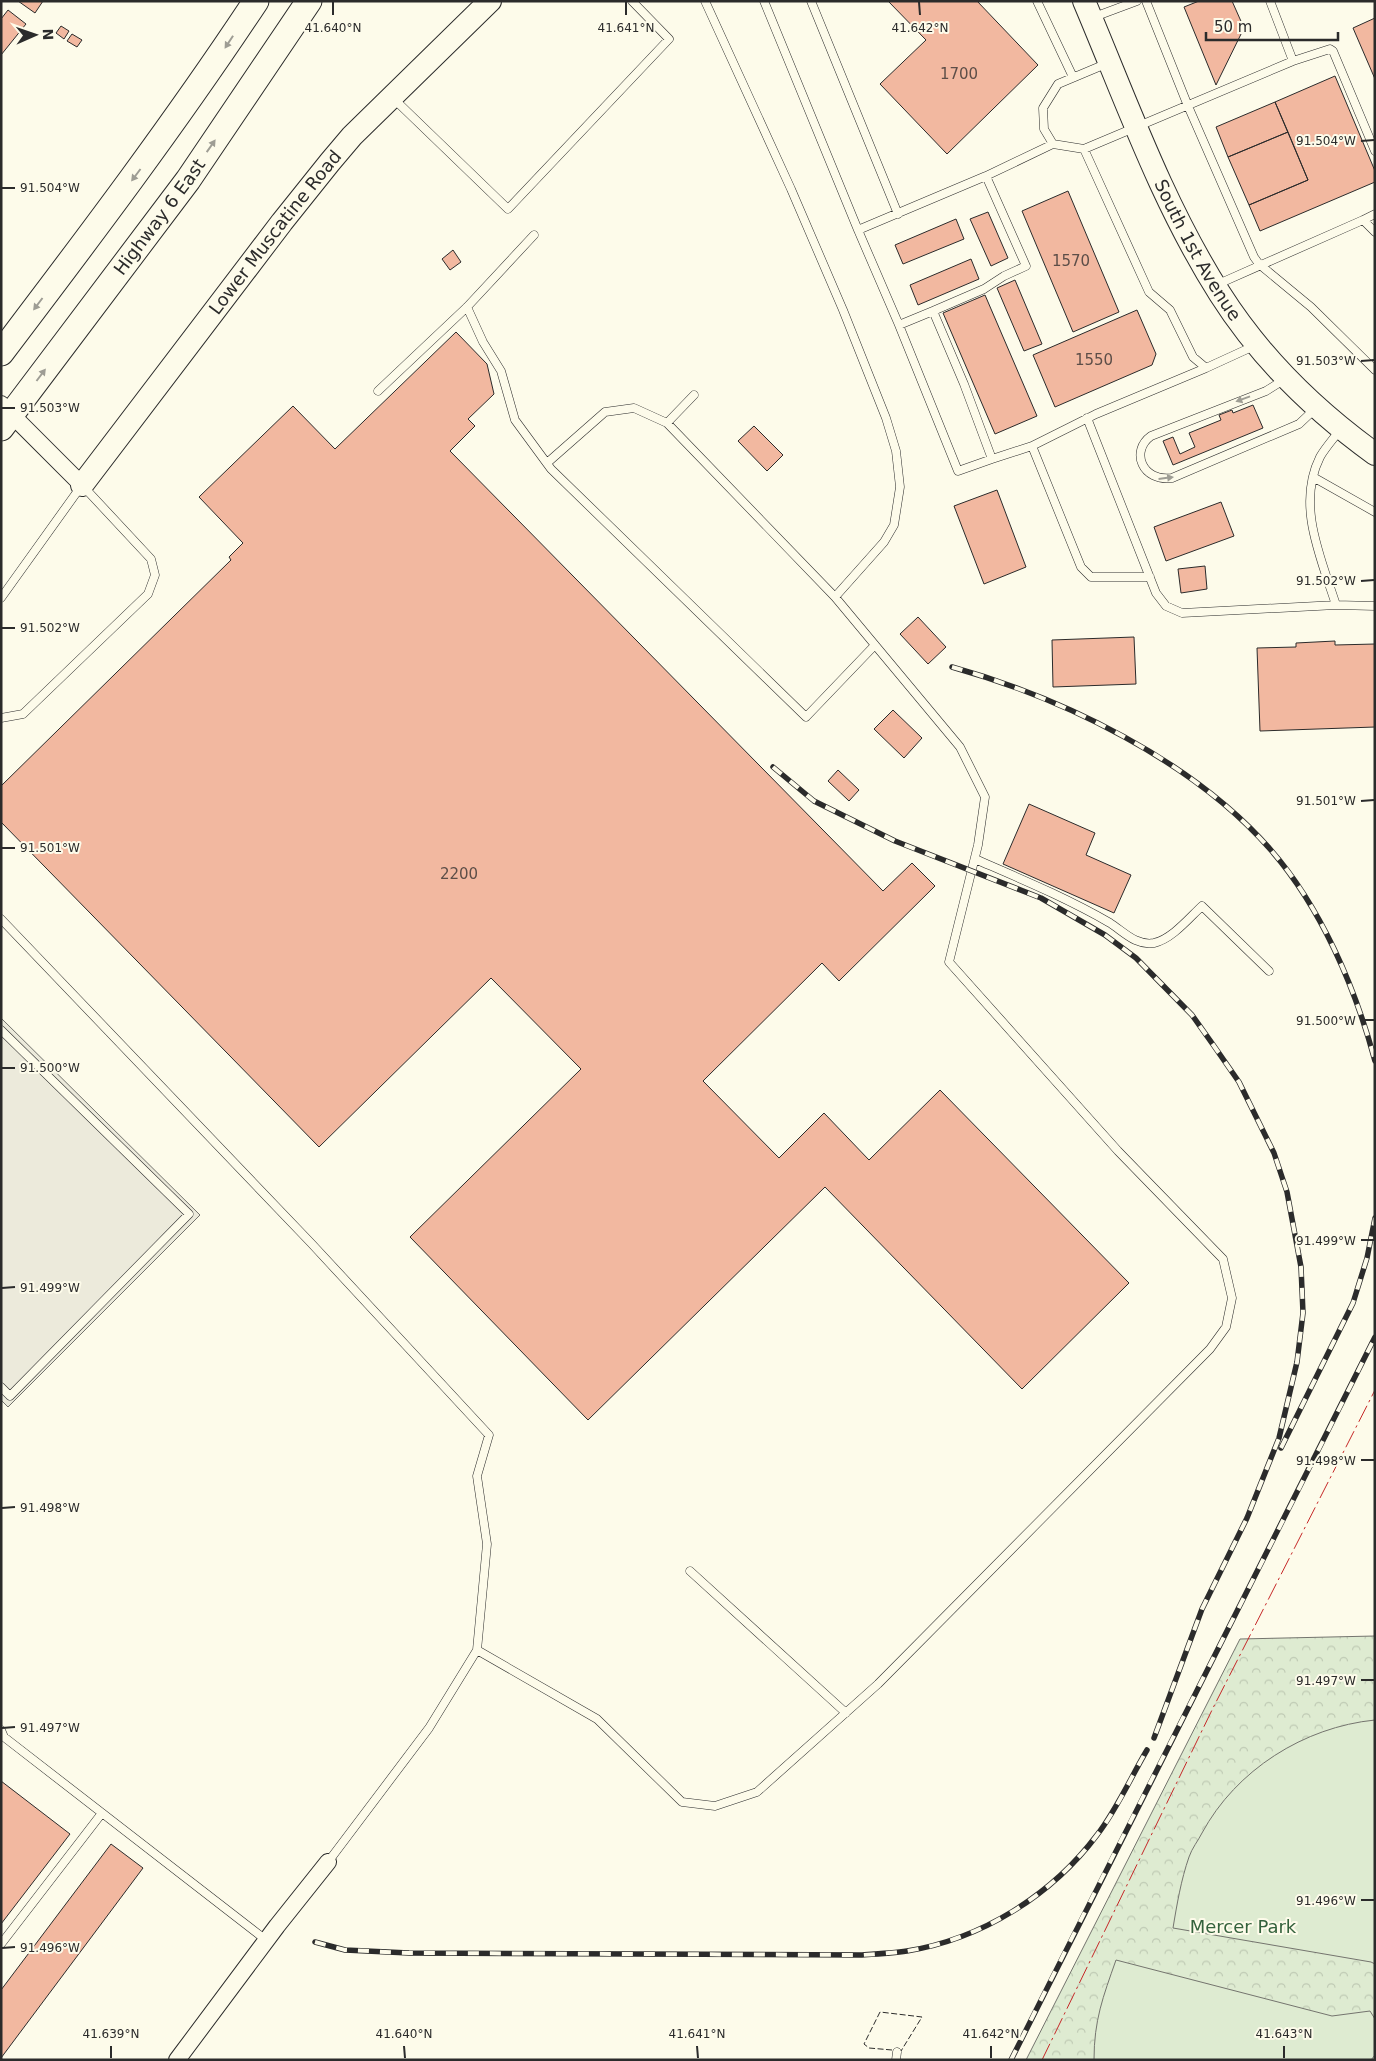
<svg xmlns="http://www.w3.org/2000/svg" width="1376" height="2061" font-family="'DejaVu Sans',sans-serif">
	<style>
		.park { fill: url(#park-crowns); stroke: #74746e }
		.garden { fill: #deebd1; stroke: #74746e }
		.parking { fill: #eceadb; stroke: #74746e }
		.building { fill: #f2b8a0; stroke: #2b2b2b }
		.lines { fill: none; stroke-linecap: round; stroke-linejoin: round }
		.lane-casing { stroke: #2b2b2b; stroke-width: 9 }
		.street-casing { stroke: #2b2b2b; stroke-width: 18 }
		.secondary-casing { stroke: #2b2b2b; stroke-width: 24 }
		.primary-casing { stroke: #2b2b2b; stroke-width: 27 }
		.lane { stroke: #fdfbea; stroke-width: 8 }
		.street { stroke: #fdfbea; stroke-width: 16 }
		.secondary { stroke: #fdfbea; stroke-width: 22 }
		.primary { stroke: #fdfbea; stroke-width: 25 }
		.rail-casing { stroke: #2b2b2b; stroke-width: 5.5 }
		.rail { stroke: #fdfbea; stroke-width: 4; stroke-dasharray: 11; stroke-linecap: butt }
		.fence { stroke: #2b2b2b; stroke-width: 1; stroke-dasharray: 6 2.5; stroke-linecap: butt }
		.power { stroke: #c62828; stroke-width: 1; stroke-dasharray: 18 4 2.5 4; stroke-linecap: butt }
		.oneway { fill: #9e9d94 }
		.ticks { fill: none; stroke: #2b2b2b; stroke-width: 2 }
		.labels { text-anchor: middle; stroke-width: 4; stroke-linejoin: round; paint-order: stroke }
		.number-label { font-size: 15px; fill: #5d4e48 }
		.street-label { font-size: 18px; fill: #2b2b2b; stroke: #fdfbea }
		.park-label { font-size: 18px; fill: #34623c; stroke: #fdfbea }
		.ticks-label { font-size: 12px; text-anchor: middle; fill: #2b2b2b; stroke: #fdfbea; stroke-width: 4; stroke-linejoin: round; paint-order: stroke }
	</style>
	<defs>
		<pattern id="park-crowns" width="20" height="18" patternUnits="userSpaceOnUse" patternTransform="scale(1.25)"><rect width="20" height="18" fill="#deebd1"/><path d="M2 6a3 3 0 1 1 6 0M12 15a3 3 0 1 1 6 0" fill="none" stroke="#bfcab4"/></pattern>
	</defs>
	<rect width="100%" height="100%" fill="#fdfbea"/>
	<!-- park -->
	<path class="park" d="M1375,1636V2060H1026L1240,1639Z"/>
	<!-- garden -->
	<path class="garden" d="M1375,1720V1964L1371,1962L1173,1928C1177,1904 1181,1880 1189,1857C1192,1848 1198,1841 1202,1833C1236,1770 1304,1727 1375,1720Z
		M1116,1960L1332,2016L1370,2011L1375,2019V2055L1371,2060H1094C1094,2020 1103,1997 1116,1960Z"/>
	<!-- parking -->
	<path class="parking" d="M1,1018L200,1215L8,1407L1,1400Z"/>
	<!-- building -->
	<path class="building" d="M18,1H43L35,13Z
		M888,1H977L1038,65L947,154L880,84L926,40Z
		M1199,1H1232L1244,28L1216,85L1184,7Z
		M8,10L26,24L1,55V19Z
		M1375,18V79L1353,28Z
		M61,26L69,31L64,39L56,33Z
		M72,34L82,40L77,47L67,41Z
		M1335,76L1375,171V182L1260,231L1249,205L1308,180L1275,102Z
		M1275,102L1288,132L1228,157L1216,127Z
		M1288,132L1308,180L1249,205L1228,157Z
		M1068,191L1119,312L1073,332L1022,211Z
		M988,212L1008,258L991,266L970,219Z
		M956,219L964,239L903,264L895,245Z
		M453,250L461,262L450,270L442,259Z
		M971,259L979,279L918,305L910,285Z
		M1015,280L1042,344L1024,351L997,288Z
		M985,295L1037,416L995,434L943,313Z
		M1137,310L1156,354L1152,365L1055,407L1033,355Z
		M456,332L487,364L494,394L468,419L475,426L450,451L883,891L912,863L935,886L839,981L822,963L703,1081L779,1158L824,1113L869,1160L940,1090L1129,1283L1022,1389L825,1187L588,1420L410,1237L581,1069L491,978L319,1147L1,822V786L231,560L229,557L243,543L199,497L293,406L335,449Z
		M1253,405L1263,428L1173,465L1163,441L1173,437L1180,454L1195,447L1189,433L1221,420L1219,415L1232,410L1233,413Z
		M754,426L783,455L767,471L738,441Z
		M997,490L1026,567L984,584L954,506Z
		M1221,502L1234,536L1166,561L1154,527Z
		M1205,566L1207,589L1181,593L1178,569Z
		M918,617L946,647L928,664L900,634Z
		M1134,637L1136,684L1053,687L1052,640Z
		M1335,641V645L1375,644V727L1260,731L1257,648L1296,647V643Z
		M893,710L922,738L904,758L874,729Z
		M838,770L859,790L849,801L828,781Z
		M1029,804L1095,833L1086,855L1131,875L1114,913L1003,864Z
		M1,1781L70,1834L1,1924Z
		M111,1844L143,1868L1,2058V1990Z"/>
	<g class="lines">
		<!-- lane casing -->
		<g class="lane-casing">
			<path id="lane" d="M705,1L791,189L843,310L886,418L896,451L900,487L894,525L884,542L835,597
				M764,1L858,230
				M811,1L898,214
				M1037,1L1073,77
				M1146,1L1188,106L1254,257L1259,264L1311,307L1375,370
				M1094,17L1137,1
				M1293,61L1330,49L1333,51L1375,151
				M1108,63L1058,84L1043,108L1044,129L1053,144L1084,149L1293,61L1270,1
				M394,99L508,209L669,39L632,1
				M1084,149L1149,292L1170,310L1193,357L1206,368
				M986,176L1026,266L1004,276L984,289L933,311L964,384L992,459L1032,446L1096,414L1206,368L1254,346
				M1363,220L1375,214
				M1216,285L1363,220L1375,232
				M467,307L483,342L501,371L515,420L551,469L806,717L875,645
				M933,311L899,325L858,230L986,176L1053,144
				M899,325L958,471L992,459
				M1285,379L1266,391L1151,436C1130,451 1142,482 1172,478L1299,424L1316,408
				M378,391L467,307L534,235
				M1087,418L1156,593L1166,606L1182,613L1336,605L1375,606
				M667,423L694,395
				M1032,446L1081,567L1091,577H1150
				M1313,477L1375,512
				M1,598L82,485L151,559L155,575L148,594L23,714L1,718
				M1336,605C1321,558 1296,505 1320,457C1325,448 1334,438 1340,430
				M975,859C1021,879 1067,898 1110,923C1124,932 1136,946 1154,943C1172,939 1189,918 1202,906L1269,971
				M1,919L311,1243L489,1435L477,1476L487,1544L477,1650L429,1728L328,1862
				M1,1030L189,1214L10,1396L1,1387
				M690,1571L846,1713
				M477,1650L597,1719L682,1802L715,1806L757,1792L878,1684L1210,1349L1226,1327L1232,1298L1223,1259L1118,1151L949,962L978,845L985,797L960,747L835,597L667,423L634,408L605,412L547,463
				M1,1730L4,1737L266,1940
				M1,1944L102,1813
				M896,2060L897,2052"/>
		</g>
		<!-- street casing -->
		<g class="street-casing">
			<path id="street" d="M1,404L82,485
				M177,2060L277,1926L328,1862"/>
		</g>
		<!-- secondary casing -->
		<g class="secondary-casing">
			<g id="secondary">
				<path id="s1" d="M1084,1C1126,100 1162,203 1220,294C1260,357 1314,410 1375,454"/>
				<path id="s2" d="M82,485L282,222L330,162L352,136L490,1"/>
			</g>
		</g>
		<!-- primary casing -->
		<g class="primary-casing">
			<g id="primary">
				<path d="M1,353C89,237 176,122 256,1"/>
				<path id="s3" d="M1,428L188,180L309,1"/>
			</g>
		</g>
		<!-- lane -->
		<use href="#lane" class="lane"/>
		<!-- street -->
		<use href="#street" class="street"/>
		<!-- secondary -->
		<use href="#secondary" class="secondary"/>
		<!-- primary -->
		<use href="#primary" class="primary"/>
		<!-- rail casing -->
		<g class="rail-casing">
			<path id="rail" d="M952,667C1063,698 1193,761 1270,849C1321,907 1355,987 1375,1061
				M773,767L814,801L895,841L1041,898L1105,935L1136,958L1192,1015L1214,1046L1239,1082L1274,1153L1287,1192L1301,1267L1303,1313L1297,1362L1279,1438L1247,1518L1202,1609L1154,1738
				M1281,1448L1353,1303L1367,1258L1375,1218
				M315,1942L345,1950L409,1953L862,1955C877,1954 893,1953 907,1951C982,1939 1052,1895 1097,1835C1116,1811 1131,1777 1147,1750
				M1011,2060C1131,1818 1255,1578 1375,1337"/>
		</g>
		<!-- rail -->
		<use href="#rail" class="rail"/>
		<!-- fence -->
		<path class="fence" d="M892,2050L869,2048L864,2044L880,2012L922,2017L901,2051"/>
		<!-- power -->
		<path class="power" d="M1042,2060L1213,1708L1375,1390"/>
	</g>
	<!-- one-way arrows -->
	<defs><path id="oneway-solid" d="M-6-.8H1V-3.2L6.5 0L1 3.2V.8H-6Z" transform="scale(1.25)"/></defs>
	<g class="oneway">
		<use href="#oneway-solid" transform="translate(229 42) rotate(123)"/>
		<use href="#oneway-solid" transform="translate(211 146) rotate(-55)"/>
		<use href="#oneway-solid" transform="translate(136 175) rotate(127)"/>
		<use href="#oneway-solid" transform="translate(38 304) rotate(127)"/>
		<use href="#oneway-solid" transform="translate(41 375) rotate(-53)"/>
		<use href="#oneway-solid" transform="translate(1243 399) rotate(160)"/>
		<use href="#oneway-solid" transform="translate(1166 478) rotate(-7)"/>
	</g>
	<!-- ticks -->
	<path class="ticks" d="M333,2V15M626,2V15M919,2L920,15M1361,141L1374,140M2,188H15M1361,361L1374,360M2,408H15M1361,581L1374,580M2,628H15M1361,801L1374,800M2,848H15M1361,1020H1374M2,1068H15M1361,1240H1374M2,1288L15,1287M1361,1460H1374M2,1508L15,1507M1361,1680H1374M2,1728L15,1727M1361,1900H1374M2,1948L15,1947M111,2046V2058M404,2046L405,2058M697,2046L698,2058M991,2046V2058M1284,2046V2058"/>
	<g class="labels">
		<!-- number labels -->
		<g class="number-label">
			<text x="959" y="79">1700</text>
			<text x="1071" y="266">1570</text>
			<text x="1094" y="365">1550</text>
			<text x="459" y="879">2200</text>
		</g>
		<!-- street labels -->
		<g class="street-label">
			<text dy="6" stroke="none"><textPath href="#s3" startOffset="264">Highway 6 East</textPath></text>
			<text dy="6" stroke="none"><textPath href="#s2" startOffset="318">Lower Muscatine Road</textPath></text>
			<text dy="6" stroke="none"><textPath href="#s1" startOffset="274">South 1st Avenue</textPath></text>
		</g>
		<!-- park labels -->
		<g class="park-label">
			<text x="1243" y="1933">Mercer Park</text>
		</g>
	</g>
	<g class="ticks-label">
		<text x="333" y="32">41.640°N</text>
		<text x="626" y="32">41.641°N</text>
		<text x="920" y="32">41.642°N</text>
		<text x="1326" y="145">91.504°W</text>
		<text x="50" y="192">91.504°W</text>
		<text x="1326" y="365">91.503°W</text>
		<text x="50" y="412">91.503°W</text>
		<text x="1326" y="585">91.502°W</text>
		<text x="50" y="632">91.502°W</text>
		<text x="1326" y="805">91.501°W</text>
		<text x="50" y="852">91.501°W</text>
		<text x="1326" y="1025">91.500°W</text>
		<text x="50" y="1072">91.500°W</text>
		<text x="1326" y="1245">91.499°W</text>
		<text x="50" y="1292">91.499°W</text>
		<text x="1326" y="1465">91.498°W</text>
		<text x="50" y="1512">91.498°W</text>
		<text x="1326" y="1685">91.497°W</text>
		<text x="50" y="1732">91.497°W</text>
		<text x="1326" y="1905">91.496°W</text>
		<text x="50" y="1952">91.496°W</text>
		<text x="111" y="2038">41.639°N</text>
		<text x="404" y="2038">41.640°N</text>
		<text x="697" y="2038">41.641°N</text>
		<text x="991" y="2038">41.642°N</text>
		<text x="1284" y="2038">41.643°N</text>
	</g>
	<!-- border -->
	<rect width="1376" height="2061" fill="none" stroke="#2b2b2b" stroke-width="5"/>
	<!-- north arrow -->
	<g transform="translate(35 35) rotate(88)" stroke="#fdfbea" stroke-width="4" paint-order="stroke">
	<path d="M0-4L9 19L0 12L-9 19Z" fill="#2b2b2b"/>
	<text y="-8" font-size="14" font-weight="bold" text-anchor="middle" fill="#2b2b2b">N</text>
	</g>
	<!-- scale -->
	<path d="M1206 32v8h132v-8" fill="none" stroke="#2b2b2b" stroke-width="2.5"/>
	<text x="1214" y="32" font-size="15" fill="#2b2b2b" stroke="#fdfbea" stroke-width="4" paint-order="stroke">50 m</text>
</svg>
